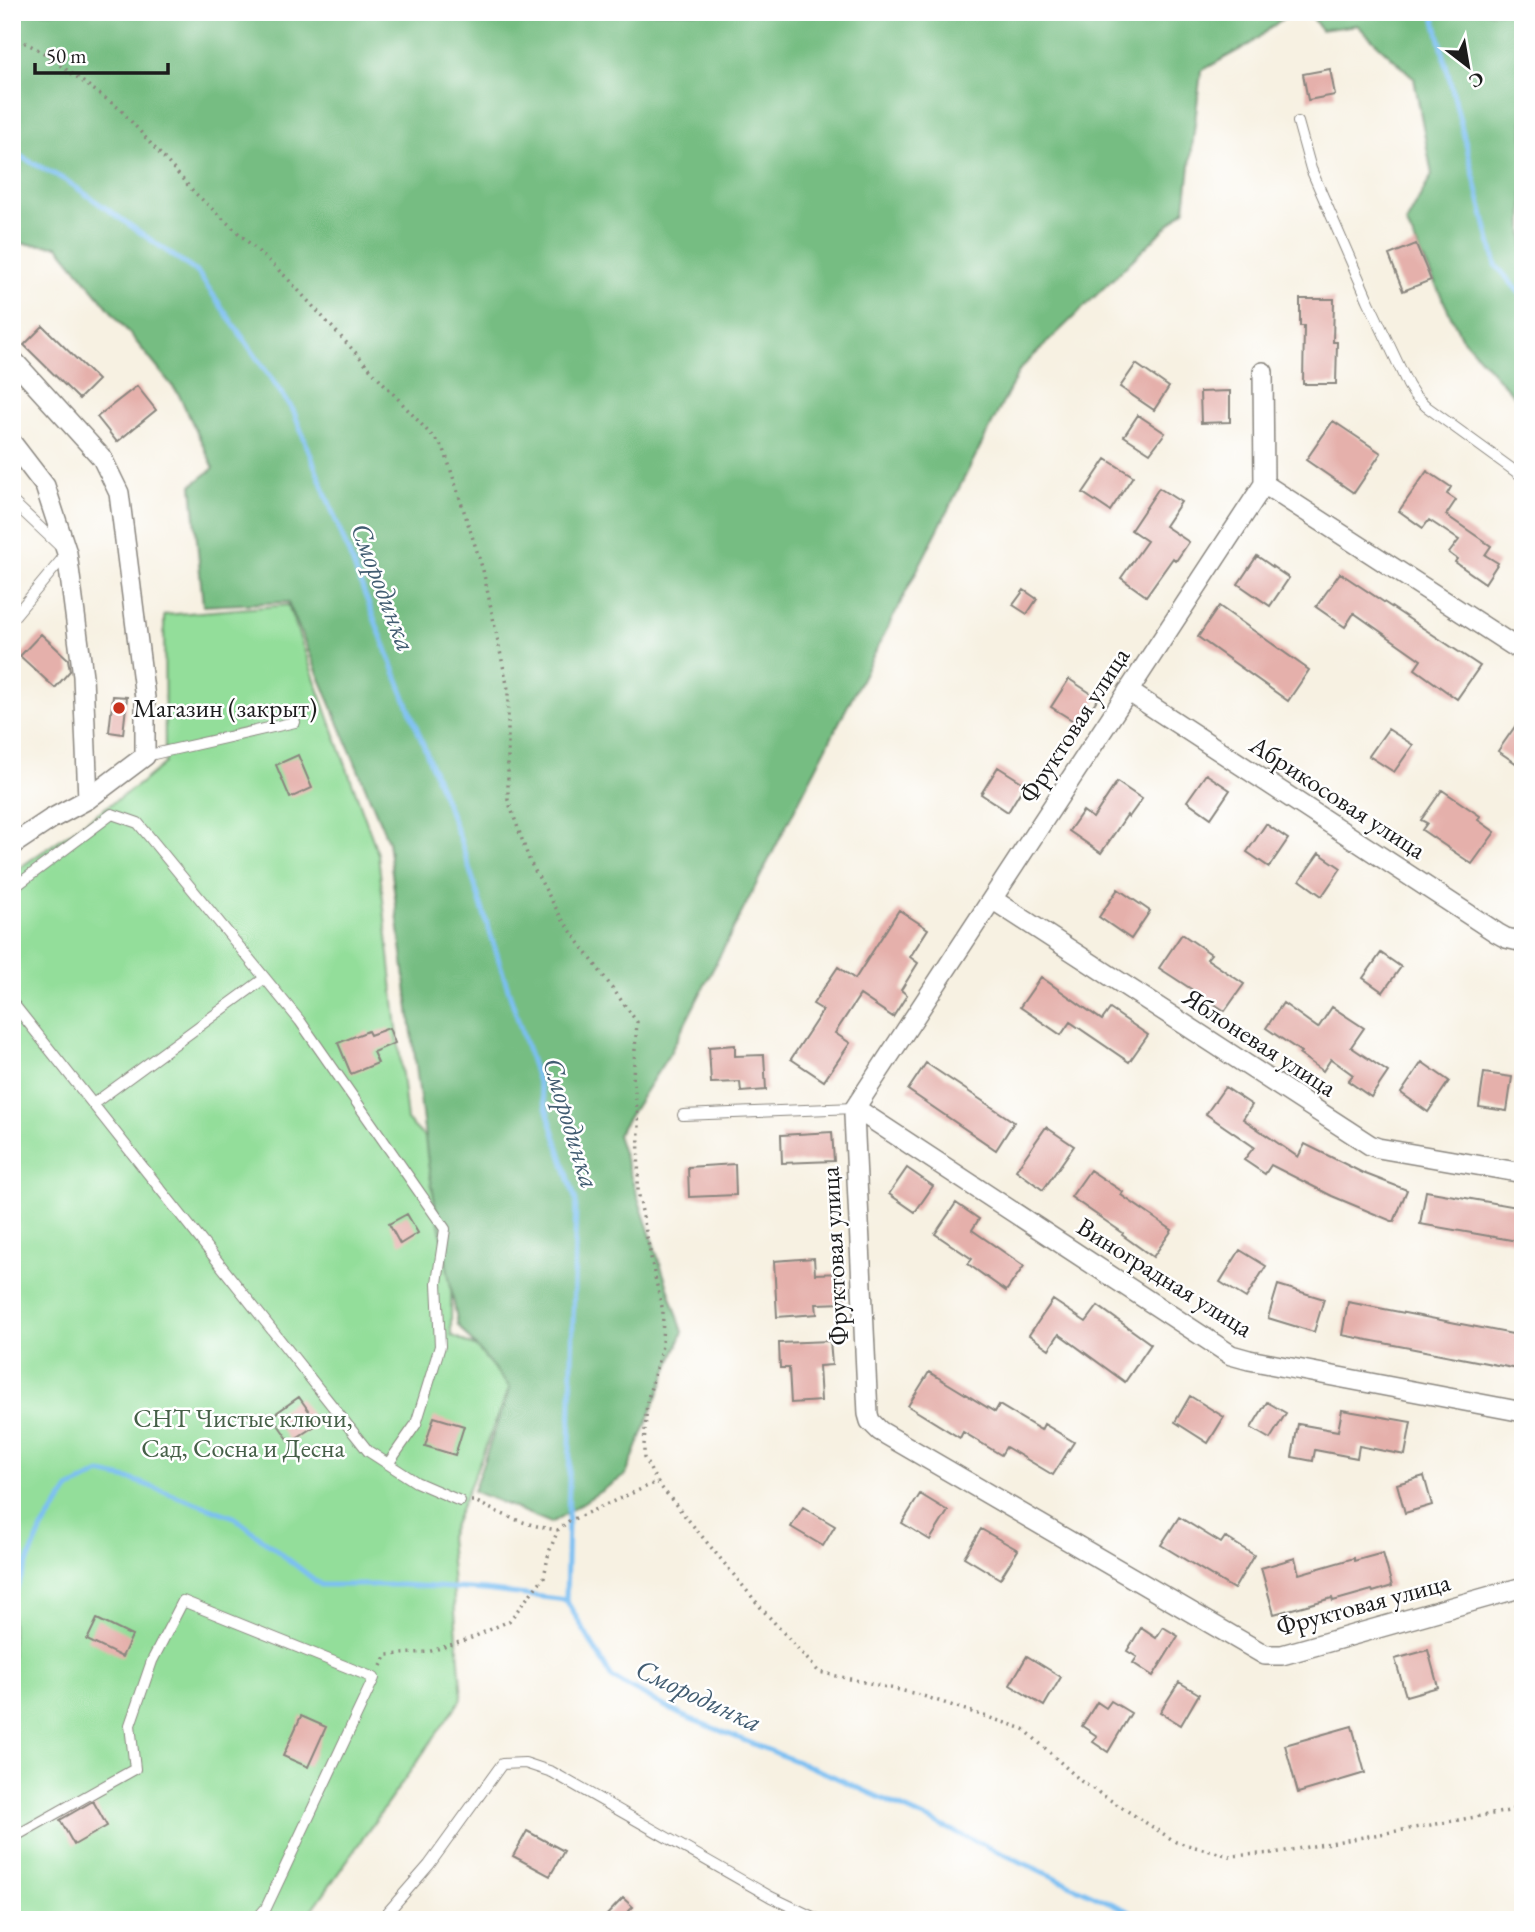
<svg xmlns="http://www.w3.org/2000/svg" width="1535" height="1932" font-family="'EB Garamond',serif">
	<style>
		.green { fill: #93de9a; stroke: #587d5b; stroke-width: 2 }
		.forest { fill: #76bd82; stroke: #496c4f; stroke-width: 2 }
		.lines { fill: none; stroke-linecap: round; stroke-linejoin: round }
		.stream { stroke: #7bbff2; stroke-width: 5 }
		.building { fill: #e5b0ab }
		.lane-casing { stroke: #8a867f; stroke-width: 12 }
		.street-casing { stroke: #8a867f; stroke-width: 22 }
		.path { stroke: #8a867f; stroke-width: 3.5; stroke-dasharray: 2 5; stroke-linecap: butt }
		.lane { stroke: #fff; stroke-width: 10 }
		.street { stroke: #fff; stroke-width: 19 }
		.poi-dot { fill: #c8321e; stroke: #fff; stroke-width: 2.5 }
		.labels { text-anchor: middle; stroke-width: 5; stroke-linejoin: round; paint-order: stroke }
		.poi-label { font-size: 26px; fill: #1c1c1c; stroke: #fff; text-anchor: start }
		.street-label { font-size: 26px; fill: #1c1c1c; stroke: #fff }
		.park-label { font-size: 26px; fill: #466048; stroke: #fff }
		.water-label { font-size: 28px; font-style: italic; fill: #425d72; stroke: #fff }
	</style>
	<rect width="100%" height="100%" fill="#fff"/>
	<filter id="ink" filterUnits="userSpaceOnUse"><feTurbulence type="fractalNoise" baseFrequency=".0143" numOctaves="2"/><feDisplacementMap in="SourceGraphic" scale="14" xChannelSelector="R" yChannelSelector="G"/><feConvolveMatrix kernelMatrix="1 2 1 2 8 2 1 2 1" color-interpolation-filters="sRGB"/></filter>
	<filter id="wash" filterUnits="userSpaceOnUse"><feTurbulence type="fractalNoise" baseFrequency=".00686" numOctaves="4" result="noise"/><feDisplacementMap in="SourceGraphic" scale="28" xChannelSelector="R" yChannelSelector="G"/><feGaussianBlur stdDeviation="1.57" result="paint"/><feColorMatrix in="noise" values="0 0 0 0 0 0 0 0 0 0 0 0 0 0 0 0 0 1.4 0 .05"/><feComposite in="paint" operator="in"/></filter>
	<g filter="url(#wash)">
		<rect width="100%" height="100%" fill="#f7f1e2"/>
		<!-- green -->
		<path class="green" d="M288,605L378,854L407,1120L452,1165L451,1335L518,1367L449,1537L462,1698L305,1920H12V873L138,785L165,763L164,615Z"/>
		<!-- forest -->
		<path class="forest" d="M12,12H1291L1250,44L1201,71L1185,209L1020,369L670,1053L617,1135L683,1332L626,1475L551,1523L473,1491L510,1388L458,1325L429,1170L388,841L288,602L203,606L192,485L214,468L178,393L58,246L12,243Z
			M1309,12H1521L1523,31V406L1461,337L1406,223L1432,175L1414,78L1357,25L1321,30Z"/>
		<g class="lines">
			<!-- stream -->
			<path class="stream" d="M1433,12L1496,265L1523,297
				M12,152L67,181L198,273L293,410L460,839L576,1201L566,1600L612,1678L681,1715L828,1774L1148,1920
				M12,1599L42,1529L69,1489L100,1473L133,1480L234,1517L321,1585H403L485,1590L566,1600"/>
		</g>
		<g id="blocks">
			<!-- building -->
			<path class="building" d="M1330,69L1335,95L1308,100L1303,74Z
				M1416,244L1431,280L1403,291L1389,255Z
				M1300,299H1334L1333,342H1337L1336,384H1303L1304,326H1300Z
				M43,326L98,380L79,399L24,345Z
				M1136,364L1169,387L1154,410L1120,387Z
				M137,386L156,410L117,442L97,417Z
				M1230,391V422L1201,423L1200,392Z
				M1138,415L1165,433L1150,453L1124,436Z
				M1333,421L1381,453L1354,493L1306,460Z
				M1106,459L1133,476L1110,511L1083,493Z
				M1427,471L1451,487L1447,494L1456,500L1446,515L1491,546L1485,555L1498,563L1485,583L1455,562L1457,559L1449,553L1459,540L1429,520L1423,528L1399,511Z
				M1159,488L1181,502L1165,526L1189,542L1176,561L1173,558L1146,596L1121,578L1147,541L1131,530Z
				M1257,556L1289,578L1270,606L1238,584Z
				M1340,573L1480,666L1457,699L1415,669L1421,660L1354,613L1345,627L1316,607Z
				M1024,590L1037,599L1027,614L1013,605Z
				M1219,606L1309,670L1288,701L1198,637Z
				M41,634L68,659L70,671L55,688L20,656Z
				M1069,679L1098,698L1080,725L1051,707Z
				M113,696L127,697L123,734L109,732Z
				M1523,715V768L1498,751Z
				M1388,729L1413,745L1394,772L1369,756Z
				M298,755L312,788L290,798L276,765Z
				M998,767L1025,784L1008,812L981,794Z
				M1206,774L1230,790L1211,818L1187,801Z
				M1117,782L1142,799L1129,817L1127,815L1101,853L1069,831L1083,811L1093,818Z
				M1442,790L1480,816L1478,820L1495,832L1472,864L1422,830L1427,823L1421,820Z
				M1266,824L1288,839L1269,867L1247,852Z
				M1319,853L1341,868L1322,896L1300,880Z
				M1118,889L1150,911L1131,939L1099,917Z
				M899,910L928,929L910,957L918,963L901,990L907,995L893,1017L860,995L835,1033L850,1043L824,1081L791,1059L823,1010L813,1004L838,967L855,979Z
				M1182,934L1211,954L1207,959L1244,984L1225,1011L1159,968Z
				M1381,953L1401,967L1383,992L1363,978Z
				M1041,977L1102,1020L1110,1009L1148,1035L1129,1062L1070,1022L1061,1035L1020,1007Z
				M1283,1003L1318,1028L1332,1007L1364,1028L1351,1047L1388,1072L1371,1097L1348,1081L1353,1075L1331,1059L1323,1071L1299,1054L1301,1052L1266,1028Z
				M389,1028L395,1043L373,1052L378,1063L351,1074L338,1043L368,1031L370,1035Z
				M735,1045V1056L764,1055L766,1090L741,1092L740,1082L711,1083L709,1047Z
				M1422,1062L1449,1081L1428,1112L1401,1093Z
				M926,1063L1014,1122L996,1150L908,1090Z
				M1484,1073L1512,1077L1507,1111L1479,1107Z
				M1225,1087L1252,1105L1243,1119L1298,1157L1305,1144L1363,1173L1407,1190L1394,1222L1332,1196L1271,1165L1265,1174L1244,1160L1254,1147L1206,1114Z
				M1046,1127L1074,1146L1043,1190L1016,1170Z
				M832,1132L834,1161L782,1163L781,1135Z
				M735,1164L736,1195L689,1197L688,1167Z
				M907,1168L933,1186L915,1212L889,1194Z
				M1090,1170L1123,1192L1121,1195L1172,1230L1153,1257L1122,1235L1123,1233L1071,1197Z
				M1426,1191L1523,1208V1242L1420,1224Z
				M956,1203L979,1219L972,1230L1024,1266L1006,1291L968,1264L972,1259L935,1234Z
				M407,1214L418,1233L400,1244L389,1224Z
				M1240,1250L1266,1266L1246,1298L1220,1282Z
				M814,1258L815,1274L843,1273L844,1303L816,1304L817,1314L777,1317L774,1261Z
				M1278,1285L1324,1299L1314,1332L1268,1318Z
				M1053,1300L1086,1322L1098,1306L1151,1344L1125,1382L1059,1334L1049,1349L1029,1335Z
				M1348,1302L1523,1336V1370L1342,1335Z
				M830,1341L832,1365L819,1366L821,1401L791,1403L789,1368H780L779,1343Z
				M929,1372L995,1412L999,1405L1041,1430L1044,1424L1074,1442L1053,1475L1006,1447L1001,1455L963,1432L960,1438L908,1406Z
				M1190,1396L1224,1417L1208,1443L1175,1422Z
				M299,1397L318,1424L290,1442L272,1416Z
				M1267,1402L1286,1413L1270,1439L1251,1428Z
				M1342,1410L1411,1422L1405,1455L1359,1446L1357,1458L1315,1450L1313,1461L1292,1457L1298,1424L1338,1431Z
				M434,1417L464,1426L455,1455L425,1446Z
				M1424,1476L1432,1505L1405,1513L1397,1484Z
				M920,1494L948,1511L930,1540L902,1523Z
				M803,1507L835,1526L823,1546L791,1527Z
				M1179,1517L1221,1543L1225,1537L1254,1555L1234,1589L1161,1545Z
				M981,1529L1018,1550L1000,1579L964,1557Z
				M1383,1553L1392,1586L1373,1592L1372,1590L1333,1601L1332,1598L1274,1614L1261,1568L1295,1558L1299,1574L1354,1558V1561Z
				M97,1619L132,1636L122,1657L87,1640Z
				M1163,1627L1178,1636L1153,1676L1133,1663L1137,1657L1127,1651L1141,1628L1156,1638Z
				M1428,1650L1438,1687L1406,1696L1395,1659Z
				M1027,1656L1061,1677L1044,1706L1010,1685Z
				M1179,1682L1199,1694L1181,1725L1160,1712Z
				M1111,1701L1131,1713L1108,1752L1093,1742L1097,1736L1082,1726L1097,1702L1106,1708Z
				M301,1716L326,1727L308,1767L283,1756Z
				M1352,1726L1365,1773L1298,1793L1285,1745Z
				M93,1801L107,1826L74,1845L60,1820Z
				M527,1831L564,1851L550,1876L513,1856Z
				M623,1898L633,1907L620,1920H602Z"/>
		</g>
	</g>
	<g filter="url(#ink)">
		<use href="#blocks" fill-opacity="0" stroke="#8a867f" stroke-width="2"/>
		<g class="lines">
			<!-- lane casing -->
			<g class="lane-casing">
				<path id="lane" d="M1298,122L1311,169L1368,300L1408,385L1415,396L1427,407L1523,477
					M12,501L67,553L12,619
					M145,756L295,722
					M12,889L112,814L138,823L300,1021L445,1229L437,1283L440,1346L416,1424L388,1464
					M12,1002L368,1451L416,1482L460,1501
					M93,1104L265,978
					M683,1115L855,1108
					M12,1838L135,1769L130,1725L152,1661L183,1601L374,1678L266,1908L256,1920
					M381,1920L429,1865L502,1764L525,1763L552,1772L771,1897L819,1920"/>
			</g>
			<!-- street casing -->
			<g class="street-casing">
				<path id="street" d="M12,359L102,458L119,493L145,698V756L88,799L51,819L12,845
					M1263,372L1264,484L855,1108L854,1115L868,1414L870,1421L880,1431L1265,1655H1282L1523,1587
					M12,443L45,486L67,553L83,676L88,799
					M1264,484L1523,652
					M1128,691L1497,933L1506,938L1523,942
					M992,899L1370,1145L1378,1148L1523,1173
					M855,1108L1231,1355L1249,1360L1523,1412"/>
			</g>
			<!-- path -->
			<path class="path" d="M12,36L41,51L120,109L195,193L286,277L444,449L483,570L508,689V800L530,862L562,919L637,1022L633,1076L639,1125L638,1191L654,1273L663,1311L662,1346L647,1402L644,1445V1458L657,1482
				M471,1501H475C502,1515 527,1526 558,1530
				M381,1666L387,1655L428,1652L469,1639L509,1621L544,1577L549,1552L558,1530L569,1521L657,1482L762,1609L819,1672L917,1694L1024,1729L1082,1782L1176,1842L1230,1856L1274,1853L1509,1811L1523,1804"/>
			<!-- lane -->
			<use href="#lane" class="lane"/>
			<!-- street -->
			<use href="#street" class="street"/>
		</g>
	</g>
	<!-- markers -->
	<circle class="poi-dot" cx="119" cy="708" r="7"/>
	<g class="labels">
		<!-- poi labels -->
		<g class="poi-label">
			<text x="133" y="717">Магазин (закрыт)</text>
		</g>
		<!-- street labels -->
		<g class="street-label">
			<text transform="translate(1074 725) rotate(-57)" y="9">Фруктовая улица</text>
			<text transform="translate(1338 797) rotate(33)" y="9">Абрикосовая улица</text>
			<text transform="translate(1260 1042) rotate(33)" y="9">Яблоневая улица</text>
			<text transform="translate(834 1256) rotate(-93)" y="9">Фруктовая улица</text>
			<text transform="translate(1165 1277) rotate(32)" y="9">Виноградная улица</text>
			<text transform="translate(1363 1604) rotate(-15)" y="9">Фруктовая улица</text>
		</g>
		<!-- park labels -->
		<g class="park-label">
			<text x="243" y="1427">СНТ Чистые ключи,<tspan x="243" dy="30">Сад, Сосна и Десна</tspan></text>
		</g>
		<!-- water labels -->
		<g class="water-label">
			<text transform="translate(384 587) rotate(69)" y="10">Смородинка</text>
			<text transform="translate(572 1123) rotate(73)" y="10">Смородинка</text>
			<text transform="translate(699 1695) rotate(25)" y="10">Смородинка</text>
		</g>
	</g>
	<!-- margin -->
	<rect width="1535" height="1932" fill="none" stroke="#fff" stroke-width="42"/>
	<!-- north arrow -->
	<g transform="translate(1468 66) rotate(149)" stroke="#ffffff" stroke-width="5" paint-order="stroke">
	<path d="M0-5L12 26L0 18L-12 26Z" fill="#1c1c1c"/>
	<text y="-10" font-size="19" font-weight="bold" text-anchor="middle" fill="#1c1c1c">С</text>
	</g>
	<!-- scale -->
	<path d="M35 63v10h133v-10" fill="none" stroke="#1c1c1c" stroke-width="3.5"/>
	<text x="46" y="63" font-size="21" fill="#1c1c1c" stroke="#ffffff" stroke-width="5" paint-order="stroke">50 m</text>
</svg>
